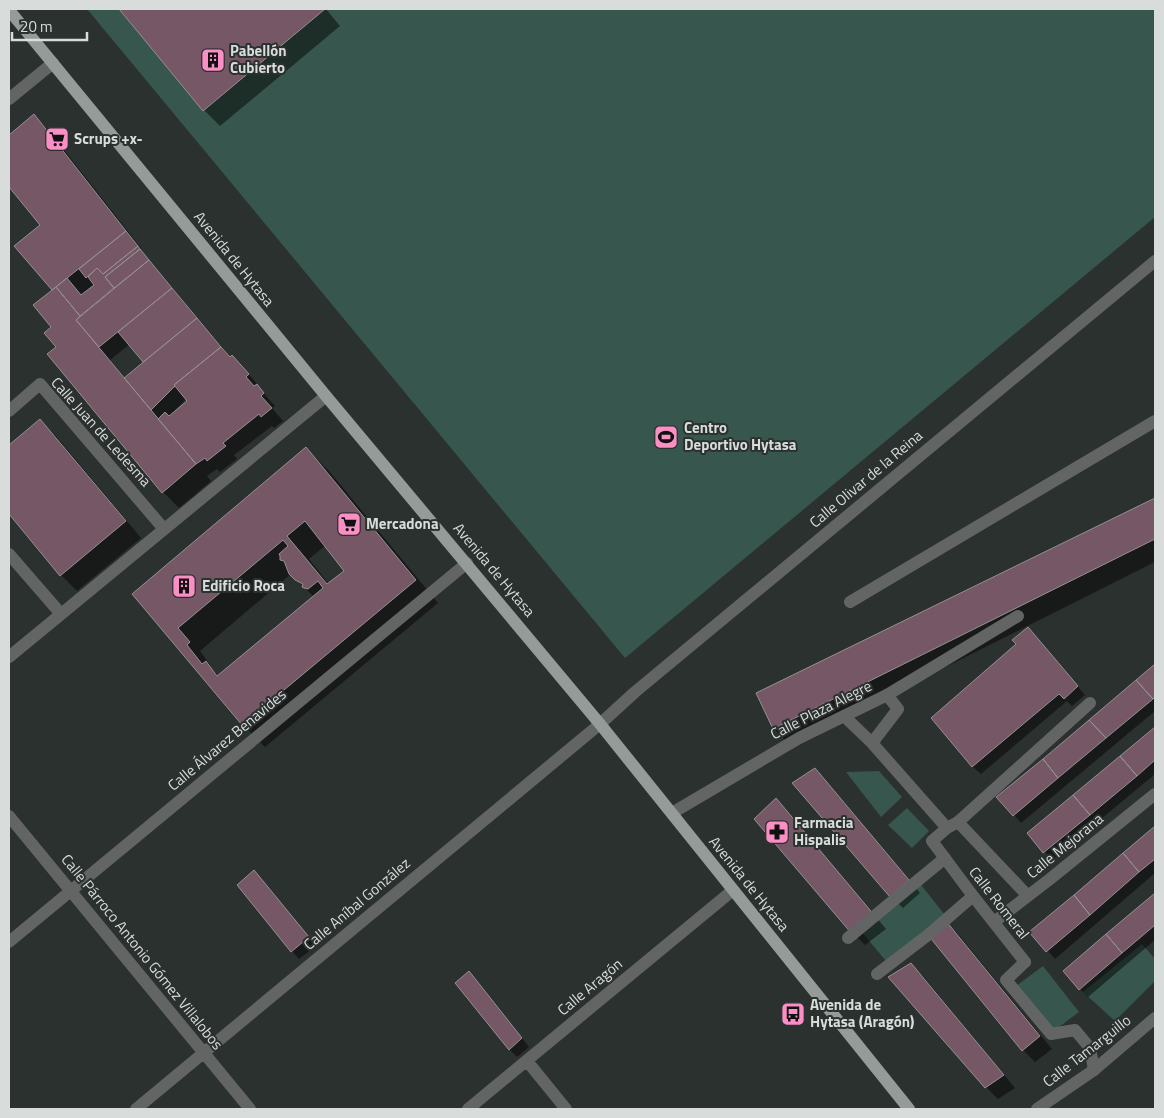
<svg xmlns="http://www.w3.org/2000/svg" width="1164" height="1118" font-family="'Titillium Web',sans-serif">
	<style>
		.green { fill: #37564d }
		.shadow { fill: #0007; fill-rule: evenodd }
		.building { fill: #765765; stroke: #968f92; fill-rule: evenodd }
		.lines { fill: none; stroke-linecap: round; stroke-linejoin: round }
		.pedestrian { stroke: #626564; stroke-width: 12 }
		.minor { stroke: #626564; stroke-width: 12 }
		.primary { stroke: #949b99; stroke-width: 12 }
		.labels { text-anchor: middle; stroke-width: 4; stroke-linejoin: round; paint-order: stroke }
		.poi-label { font-size: 15px; font-weight: bold; fill: #d8dcda; stroke: #2b312f; text-anchor: start }
		.street-label { font-size: 15px; fill: #d8dcda; stroke: #2b312f }
	</style>
	<rect width="100%" height="100%" fill="#2b312f"/>
	<!-- green -->
	<path class="green" d="M87,9H1155V217L625,658Z
		M879,771L902,797L881,817L846,772Z
		M907,808L929,831L912,848L888,825Z
		M918,881L945,915L886,961L860,930Z
		M1142,944L1155,959V981L1115,1021L1083,992Z
		M1043,966L1079,1012L1055,1030L1016,986Z"/>
	<!-- shadow -->
	<path class="shadow" d="M121,9H326L340,26L220,126L204,110Z
		M34,116L50,132L141,248L140,249L147,258L161,274L231,358L244,369L260,387L259,388L275,406L272,408L283,421L274,428L272,426L234,455L237,459L220,472L217,469L207,476L211,481L179,508L163,492L57,347L52,327L54,290L15,246L42,225L9,185V137ZM130,344L145,363L126,379L110,360ZM187,398L189,401L176,412L174,411Z
		M40,420L56,436L141,538L77,591L61,575L9,512V447Z
		M306,449L329,471L438,603L265,747L243,725L134,594ZM326,545L346,571L329,584L309,559ZM291,574L314,597L219,676L210,667L211,666L200,651Z
		M1155,500V562L790,745L774,729L757,694Z
		M1036,636L1085,695L1072,706L1067,701L981,774L973,767L933,718Z
		M1155,665V711L1021,823L998,797Z
		M1155,729V774L1052,860L1029,833Z
		M827,782L920,893L903,908L891,896Z
		M776,800L788,812L886,929L865,945L853,933Z
		M1155,829V873L1055,959L1031,932Z
		M254,872L262,880L316,946L299,959L292,951Z
		M1155,895V940L1088,997L1080,989L1106,935Z
		M946,922L958,934L1052,1049L1035,1062L1023,1050L930,936Z
		M911,964L923,976L1015,1088L998,1099L986,1087L890,977Z
		M477,981L529,1047L517,1057L509,1049Z"/>
	<!-- building -->
	<path class="building" d="M119,9H325L203,111Z
		M34,114L126,231L52,290L14,246L40,225L9,187V135Z
		M126,231L138,246L103,274L97,268L86,278L79,269Z
		M138,246L140,249L105,277L114,288L80,316L56,287L67,278L81,295L94,285L88,277L97,268L103,274Z
		M140,249L149,260L114,288L105,277Z
		M149,260L172,288L99,347L76,320Z
		M56,287L80,316L76,320L196,464L162,493L47,354L56,347L44,333L51,327L33,305Z
		M172,288L197,318L143,362L118,332Z
		M197,318L221,347L174,385L175,386L151,410L124,378Z
		M221,347L230,357L232,355L249,374L246,377L254,386L257,384L264,393L261,396L272,408L261,417L259,414L223,443L226,446L207,461L205,458L196,464L158,419L165,412L169,416L187,401L174,385Z
		M40,419L126,521L60,576L9,514V445Z
		M306,447L416,580L242,725L132,594ZM305,521L344,571L327,584L287,536ZM283,540L288,546L279,554L280,556V560L284,561L289,574L295,580L303,584L302,587L304,588L308,589L318,581L323,588L217,676L206,661L202,664L187,645L190,642L178,628Z
		M1155,498V539L773,729L756,693Z
		M1028,627L1078,686L1064,699L1059,694L972,767L931,718L1016,644L1012,640Z
		M1155,664V697L1153,699L1136,680Z
		M1136,680L1153,699L1106,738L1089,720Z
		M1089,720L1106,738L1058,778L1043,759Z
		M1155,727V760L1137,776L1120,756Z
		M1120,756L1137,776L1090,815L1073,795Z
		M1043,759L1058,778L1013,816L996,797Z
		M815,768L909,880L890,897L792,783Z
		M1073,795L1090,815L1043,853L1027,833Z
		M776,798L875,916L852,934L754,819Z
		M1155,826V859L1139,872L1123,853Z
		M1123,853L1139,872L1090,915L1074,895Z
		M254,870L309,937L291,952L237,885Z
		M1155,893V925L1122,953L1106,934Z
		M1074,895L1090,915L1046,952L1029,932Z
		M946,921L1040,1036L1022,1051L928,935Z
		M1106,934L1122,953L1079,990L1063,971Z
		M911,963L1004,1075L985,1088L888,977Z
		M469,971L522,1038L509,1050L455,983Z"/>
	<g class="lines">
		<!-- pedestrian -->
		<path class="pedestrian" d="M887,695L1018,616
			M958,822L1090,703
			M848,938L945,858
			M1025,962L1006,980L1051,1034L1075,1030L1090,1048L1094,1070
			M877,974L928,935L973,896"/>
		<!-- minor -->
		<path class="minor" d="M9,99L53,63
			M9,411L40,384L164,529
			M9,554L61,614
			M850,602L1155,421
			M9,657L326,396
			M844,716L872,743
			M672,813L799,738L887,695L898,709L872,743L947,828
			M9,816L250,1109
			M994,922L1050,879L1155,794
			M9,942L467,563
			M1025,962L973,896L932,841L947,828L958,822L1028,896
			M527,1061L566,1109
			M136,1109L600,724L635,692L1155,261
			M468,1109L733,890
			M1037,1109L1094,1070L1155,1018"/>
		<!-- primary -->
		<path class="primary" d="M9,10L326,396L600,724L909,1109"/>
	</g>
	<!-- icons -->
	<defs>
		<g id="building-square" transform="scale(1.25)"><rect x="-9" y="-9" width="18" height="18" rx="4" fill="#fb8fc5" stroke="#2b312f"/><path d="M-4-6H4V6H1V3H-1V6H-4ZM-2.5-4.3h1.7v1.8h-1.7ZM.8-4.3h1.7v1.8H.8ZM-2.5-1h1.7V.8h-1.7ZM.8-1h1.7V.8H.8Z" fill="#111"/></g>
		<g id="supermarket-square" transform="scale(1.25)"><rect x="-9" y="-9" width="18" height="18" rx="4" fill="#fb8fc5" stroke="#2b312f"/><path d="M-6-5.5h2.5l.6 2H6L4.5 2H-2.5L-4.4-4H-6ZM-1.5 3.2a1.3 1.3 0 1 0 .1 0ZM3 3.2a1.3 1.3 0 1 0 .1 0Z" fill="#111"/></g>
		<g id="stadium-square" transform="scale(1.25)"><rect x="-9" y="-9" width="18" height="18" rx="4" fill="#fb8fc5" stroke="#2b312f"/><path d="M0-5a6.5 5 0 1 0 0 10a6.5 5 0 1 0 0-10ZM-3.5-1.8h7v3.6h-7Z" fill="#111"/></g>
		<g id="pharmacy-square" transform="scale(1.25)"><rect x="-9" y="-9" width="18" height="18" rx="4" fill="#fb8fc5" stroke="#2b312f"/><path d="M-2-6h4v4h4v4h-4v4h-4v-4h-4v-4h4Z" fill="#111"/></g>
		<g id="bus-square" transform="scale(1.25)"><rect x="-9" y="-9" width="18" height="18" rx="4" fill="#fb8fc5" stroke="#2b312f"/><path d="M-5-6H5V4H4V6H2V4H-2V6H-4V4H-5ZM-3.5-4V0h7V-4ZM-3.5 1.2v1.5H-2V1.2ZM2 1.2v1.5H3.5V1.2Z" fill="#111"/></g>
	</defs>
	<g fill-rule="evenodd">
		<use href="#building-square" x="213" y="60"/>
		<use href="#supermarket-square" x="57" y="139"/>
		<use href="#stadium-square" x="666" y="437"/>
		<use href="#supermarket-square" x="349" y="524"/>
		<use href="#building-square" x="184" y="586"/>
		<use href="#pharmacy-square" x="777" y="832"/>
		<use href="#bus-square" x="793" y="1014"/>
	</g>
	<g class="labels">
		<!-- poi labels -->
		<g class="poi-label">
			<text x="230" y="56">Pabellón<tspan x="230" dy="17">Cubierto</tspan></text>
			<text x="74" y="144">Scrups +x-</text>
			<text x="684" y="433">Centro<tspan x="684" dy="17">Deportivo Hytasa</tspan></text>
			<text x="366" y="529">Mercadona</text>
			<text x="202" y="591">Edificio Roca</text>
			<text x="794" y="828">Farmacia<tspan x="794" dy="17">Hispalis</tspan></text>
			<text x="810" y="1010">Avenida de<tspan x="810" dy="17">Hytasa (Aragón)</tspan></text>
		</g>
		<!-- street labels -->
		<g class="street-label">
			<text transform="translate(234 259) rotate(51)" y="5">Avenida de Hytasa</text>
			<text transform="translate(101 432) rotate(48)" y="5">Calle Juan de Ledesma</text>
			<text transform="translate(866 479) rotate(-40)" y="5">Calle Olivar de la Reina</text>
			<text transform="translate(494 570) rotate(50)" y="5">Avenida de Hytasa</text>
			<text transform="translate(821 710) rotate(-27)" y="5">Calle Plaza Alegre</text>
			<text transform="translate(227 740) rotate(-40)" y="5">Calle Álvarez Benavides</text>
			<text transform="translate(1065 846) rotate(-39)" y="5">Calle Mejorana</text>
			<text transform="translate(749 884) rotate(51)" y="5">Avenida de Hytasa</text>
			<text transform="translate(999 903) rotate(52)" y="5">Calle Romeral</text>
			<text transform="translate(357 904) rotate(-40)" y="5">Calle Aníbal González</text>
			<text transform="translate(142 952) rotate(51)" y="5">Calle Párroco Antonio Gómez Villalobos</text>
			<text transform="translate(590 987) rotate(-40)" y="5">Calle Aragón</text>
			<text transform="translate(1087 1051) rotate(-38)" y="5">Calle Tamarguillo</text>
		</g>
	</g>
	<!-- border -->
	<rect width="1164" height="1118" fill="none" stroke="#d8dcda" stroke-width="20"/>
	<!-- scale -->
	<path d="M12 32v8h75v-8" fill="none" stroke="#d8dcda" stroke-width="2.5"/>
	<text x="20" y="32" font-size="15" fill="#d8dcda" stroke="#2b312f" stroke-width="4" paint-order="stroke">20 m</text>
</svg>
